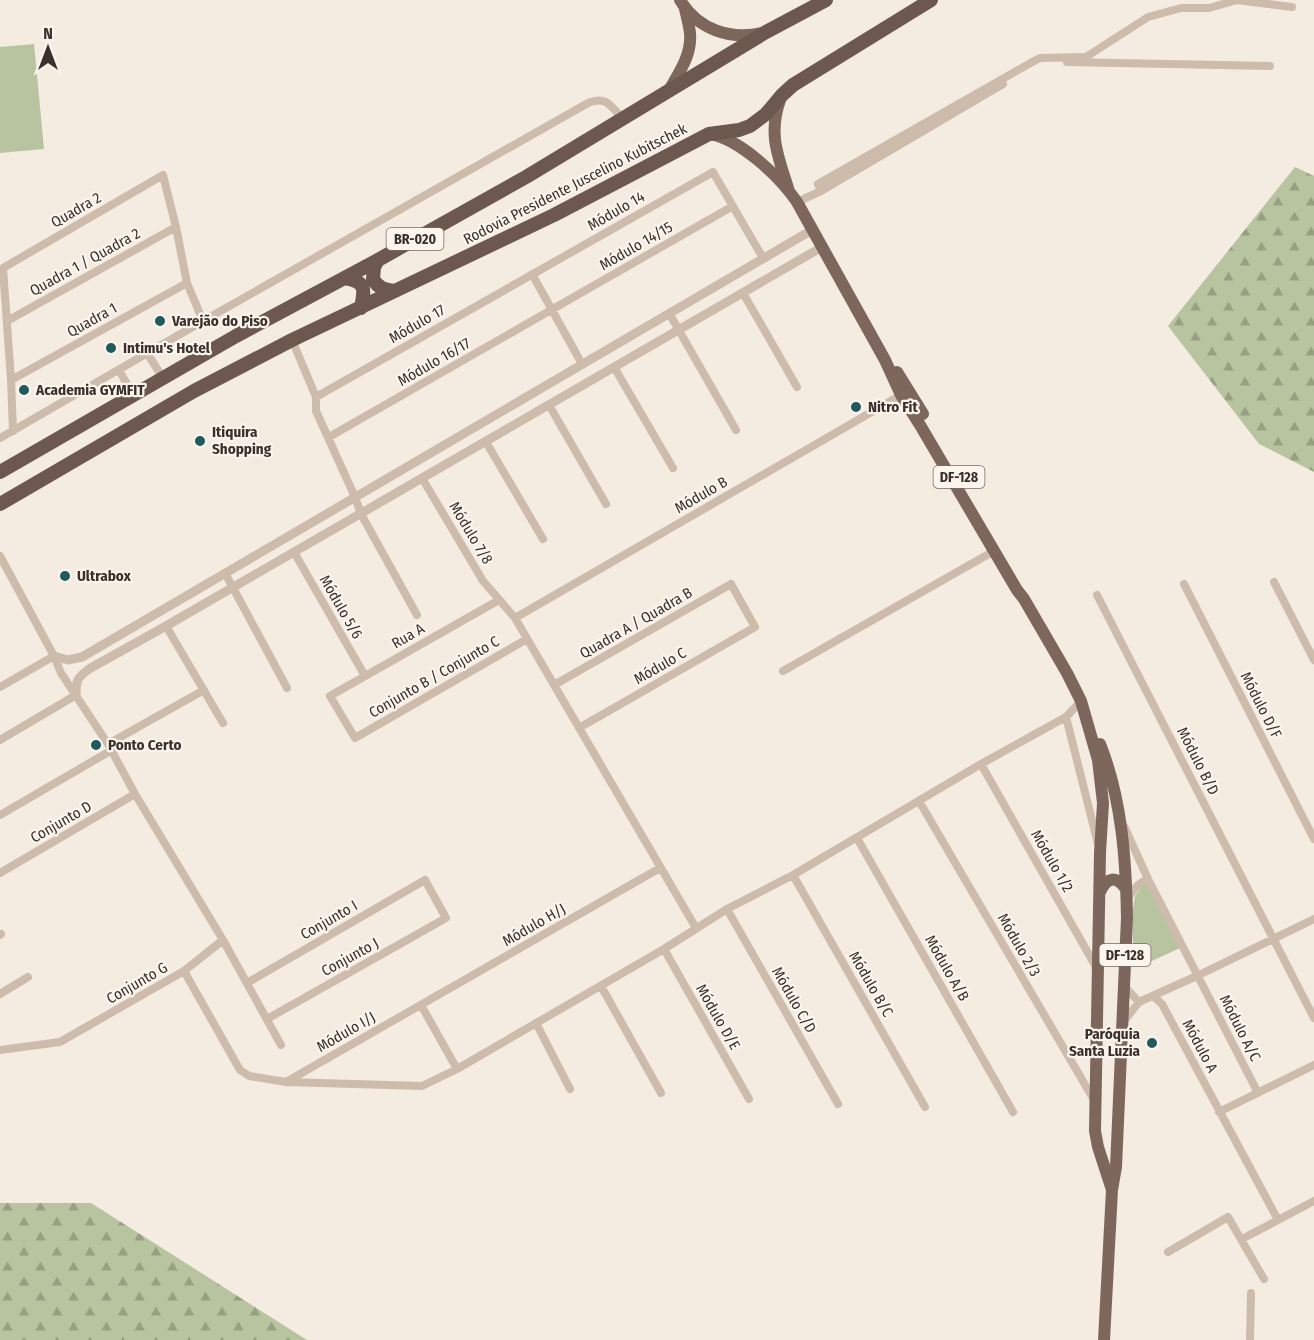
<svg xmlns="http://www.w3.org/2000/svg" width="1314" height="1340" font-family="'Fira Sans Condensed',sans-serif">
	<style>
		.forest { fill: url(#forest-firs) }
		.green { fill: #b8c4a0 }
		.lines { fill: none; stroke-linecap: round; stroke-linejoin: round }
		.minor { stroke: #cdbbac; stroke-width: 8 }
		.tertiary { stroke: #cdbbac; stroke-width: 9 }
		.primary { stroke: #7d675c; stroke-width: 12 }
		.trunk { stroke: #6c584f; stroke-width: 14 }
		.poi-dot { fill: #1f5a5e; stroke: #fbf5ee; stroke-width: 2 }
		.labels { text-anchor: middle; stroke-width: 4.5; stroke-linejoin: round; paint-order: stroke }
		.shield { fill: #fbf5ee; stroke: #756b66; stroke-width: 1.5 }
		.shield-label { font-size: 14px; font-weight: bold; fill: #3b302b }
		.street-label { font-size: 15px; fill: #3b302b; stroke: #fbf5ee }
		.poi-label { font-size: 15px; font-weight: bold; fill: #3b302b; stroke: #fbf5ee; text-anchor: start }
	</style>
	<defs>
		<pattern id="forest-firs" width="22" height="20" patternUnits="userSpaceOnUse" patternTransform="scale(1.5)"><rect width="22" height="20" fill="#b8c4a0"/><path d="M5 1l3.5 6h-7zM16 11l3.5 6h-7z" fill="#97a083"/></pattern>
	</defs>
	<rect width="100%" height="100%" fill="#f4ebe1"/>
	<!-- forest -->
	<path class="forest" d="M1295,167L1314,176V472L1259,444L1168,326Z
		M0,1203H91L307,1340H0Z"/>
	<!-- green -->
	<path class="green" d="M34,44L44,149L0,153V47Z
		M1147,884L1180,948L1143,965L1133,942L1132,915L1135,896L1142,886Z"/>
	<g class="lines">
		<!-- minor -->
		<path class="minor" d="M1067,62L1270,66
			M821,191L1003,84
			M797,202L821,191L818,184L1034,61L1040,58L1086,57L1148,17L1181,8H1209L1237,0L1292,7
			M532,274L582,364
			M743,293L797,387
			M669,313L736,430
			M7,321L176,227
			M292,340L316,397V411L355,497L361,514L417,615
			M147,353L163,378
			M614,367L673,468
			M119,370L133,395
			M11,380L187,283
			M316,397L713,172L763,258
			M549,405L606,504
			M13,431L11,380L3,268L163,175L176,227L187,283L203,321
			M329,437L733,206
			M0,438L203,321L588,103C606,96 610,105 622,118
			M486,442L543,539
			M422,478L483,581L515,618L696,928
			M294,552L365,676
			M0,556L54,656L61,673L108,744L135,794L223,940L281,1045
			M225,573L287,688
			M1274,582L1314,660
			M1184,584L1314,839
			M1097,595L1314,1018
			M499,600L330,696L355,738L527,639
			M515,618L901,395
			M166,626L223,723
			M783,671L994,551
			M554,685L731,584L755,627L579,728
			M0,687L54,656
			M1066,717L1098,844
			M0,740L76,695
			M108,744L204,690
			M981,764L1096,967
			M919,801L1094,1100
			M0,815L112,750
			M1124,826L1148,879L1258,1093
			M857,838L1013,1112
			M0,873L135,794
			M793,875L925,1107
			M1128,898C1134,889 1138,883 1148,879
			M727,909L838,1104
			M0,935L1,934
			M664,949L749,1099
			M184,971L240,1070L249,1076L286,1082L422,1086L457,1069L664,949L727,909L793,875L981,764L1066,717L1081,701
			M247,983L425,880L446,918L267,1019
			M601,986L661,1093
			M1124,986L1139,1002
			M0,994L28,977
			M1153,996L1162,1004L1278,1220
			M421,1005L457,1069
			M1124,1021L1139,1002L1199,975L1314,919
			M536,1023L570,1089
			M0,1050L60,1042L184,971L223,940
			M286,1082L660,868
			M1219,1112L1314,1065
			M1242,1239L1314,1201
			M1168,1252L1228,1217L1264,1279
			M1250,1340L1251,1293"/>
		<!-- tertiary -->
		<path class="tertiary" d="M54,656L68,660L82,657L812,230
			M76,695C76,680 77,678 89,669L166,626L822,247"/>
		<!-- primary -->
		<path class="primary" d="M680,0C698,30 730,40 762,33
			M668,92C679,73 692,55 690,33C689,25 687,17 685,9
			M780,100C768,134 778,156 788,188
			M710,134C740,139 780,177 797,202L885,360L901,395L920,425L1017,590L1024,599L1067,673L1081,701L1098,760L1103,803L1100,853L1095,1131L1098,1147L1112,1190
			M897,372L923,414
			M1100,744C1122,799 1126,860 1127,918L1116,1167L1112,1190L1104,1340
			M1100,892C1107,877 1116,875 1126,889"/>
		<!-- trunk -->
		<path class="trunk" d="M378,260L374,267L373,279C378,288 385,290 394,291
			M345,278C366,282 365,288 361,308
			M0,472L236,336L378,260L526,177L766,32L826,0
			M0,504L194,391L292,340L554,215L709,134L739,130L750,126L766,114L782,95L793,85L931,0"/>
	</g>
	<!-- markers -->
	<g class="poi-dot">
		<circle cx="160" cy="321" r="6"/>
		<circle cx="111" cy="348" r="6"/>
		<circle cx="24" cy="390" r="6"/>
		<circle cx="856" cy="407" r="6"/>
		<circle cx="200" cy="441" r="6"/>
		<circle cx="65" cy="576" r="6"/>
		<circle cx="96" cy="745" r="6"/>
		<circle cx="1152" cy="1043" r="6"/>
	</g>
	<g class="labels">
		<!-- shield labels -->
		<g class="shield">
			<rect x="386.5" y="228" width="57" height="22" rx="4.5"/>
			<rect x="933.5" y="466" width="51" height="22" rx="4.5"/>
			<rect x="1099.5" y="944" width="51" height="22" rx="4.5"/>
		</g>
		<g class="shield-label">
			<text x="415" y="244">BR-020</text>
			<text x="959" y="482">DF-128</text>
			<text x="1125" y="960">DF-128</text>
		</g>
		<!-- street labels -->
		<g class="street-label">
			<text transform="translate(575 184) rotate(-27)" y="5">Rodovia Presidente Juscelino Kubitschek</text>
			<text transform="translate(76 210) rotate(-30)" y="5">Quadra 2</text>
			<text transform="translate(616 211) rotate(-30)" y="5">Módulo 14</text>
			<text transform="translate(636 246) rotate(-30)" y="5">Módulo 14/15</text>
			<text transform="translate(85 262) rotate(-29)" y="5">Quadra 1 / Quadra 2</text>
			<text transform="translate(92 320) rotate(-29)" y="5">Quadra 1</text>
			<text transform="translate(417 324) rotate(-30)" y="5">Módulo 17</text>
			<text transform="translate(434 362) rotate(-30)" y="5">Módulo 16/17</text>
			<text transform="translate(701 495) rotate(-30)" y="5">Módulo B</text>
			<text transform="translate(471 533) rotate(59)" y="5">Módulo 7/8</text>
			<text transform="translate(341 607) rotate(60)" y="5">Módulo 5/6</text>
			<text transform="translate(636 623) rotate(-30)" y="5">Quadra A / Quadra B</text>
			<text transform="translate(408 636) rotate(-30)" y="5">Rua A</text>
			<text transform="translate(660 666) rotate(-30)" y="5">Módulo C</text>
			<text transform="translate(434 677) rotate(-30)" y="5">Conjunto B / Conjunto C</text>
			<text transform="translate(1261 705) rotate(63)" y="5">Módulo D/F</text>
			<text transform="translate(1198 761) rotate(63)" y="5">Módulo B/D</text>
			<text transform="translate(61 822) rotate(-30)" y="5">Conjunto D</text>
			<text transform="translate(1052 861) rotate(60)" y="5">Módulo 1/2</text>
			<text transform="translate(329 920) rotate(-30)" y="5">Conjunto I</text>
			<text transform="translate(534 925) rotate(-30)" y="5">Módulo H/J</text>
			<text transform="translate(1019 945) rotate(60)" y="5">Módulo 2/3</text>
			<text transform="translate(350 957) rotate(-29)" y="5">Conjunto J</text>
			<text transform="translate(947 968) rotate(60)" y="5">Módulo A/B</text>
			<text transform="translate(137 983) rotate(-30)" y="5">Conjunto G</text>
			<text transform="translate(871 984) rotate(60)" y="5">Módulo B/C</text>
			<text transform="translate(794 1000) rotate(60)" y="5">Módulo C/D</text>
			<text transform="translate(718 1017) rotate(60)" y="5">Módulo D/E</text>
			<text transform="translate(1240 1028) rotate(63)" y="5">Módulo A/C</text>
			<text transform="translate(346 1032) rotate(-30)" y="5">Módulo I/J</text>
			<text transform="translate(1200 1046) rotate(62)" y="5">Módulo A</text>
		</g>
		<!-- poi labels -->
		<g class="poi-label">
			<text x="172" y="326">Varejão do Piso</text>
			<text x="123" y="353">Intimu's Hotel</text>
			<text x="36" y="395">Academia GYMFIT</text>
			<text x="868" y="412">Nitro Fit</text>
			<text x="212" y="437">Itiquira<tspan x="212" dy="17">Shopping</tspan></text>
			<text x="77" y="581">Ultrabox</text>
			<text x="108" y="750">Ponto Certo</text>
			<text x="1140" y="1039" text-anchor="end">Paróquia<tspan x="1140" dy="17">Santa Luzia</tspan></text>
		</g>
	</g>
	<!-- north arrow -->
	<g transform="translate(48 48)" stroke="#fbf5ee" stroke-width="4.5" paint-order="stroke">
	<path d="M0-4.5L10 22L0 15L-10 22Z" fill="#3b302b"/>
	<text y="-9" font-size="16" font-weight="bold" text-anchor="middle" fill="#3b302b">N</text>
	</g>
</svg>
